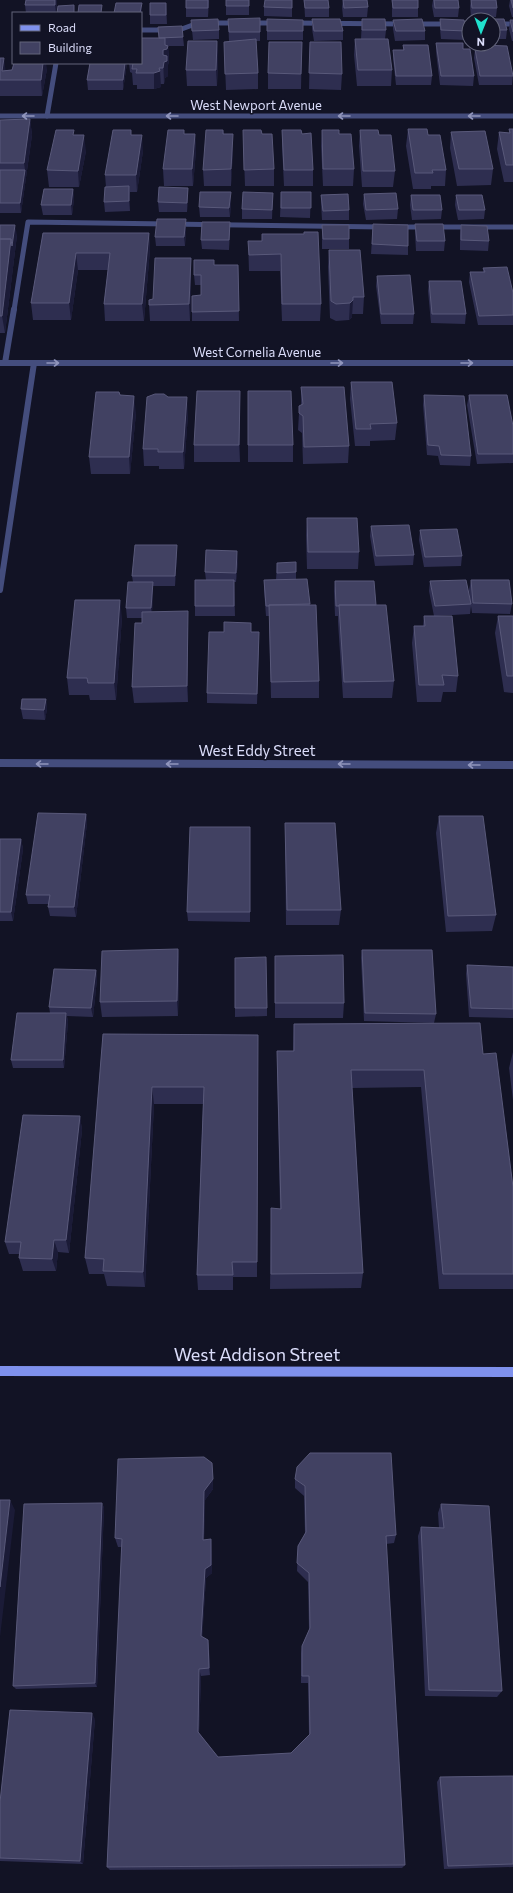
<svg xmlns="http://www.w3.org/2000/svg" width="513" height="1893" font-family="Commissioner,sans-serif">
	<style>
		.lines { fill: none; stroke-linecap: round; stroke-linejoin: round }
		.lane-far1 { stroke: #444d7d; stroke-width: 5 }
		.lane { stroke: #444d7d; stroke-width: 6 }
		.street-far2 { stroke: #444d7d; stroke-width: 5 }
		.street-far1 { stroke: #444d7d; stroke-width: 6 }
		.street { stroke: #444d7d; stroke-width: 8 }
		.secondary { stroke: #7f91ed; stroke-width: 10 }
		.wall { fill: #2e2e50 }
		.shaded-wall { fill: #1b1b37 }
		.building { fill: #414162; stroke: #59597a }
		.oneway { stroke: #9095bc }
		.labels { text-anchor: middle; stroke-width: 3; stroke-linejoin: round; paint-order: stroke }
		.far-street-label { font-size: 13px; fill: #dbddfa; stroke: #121325 }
		.street-label { font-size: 15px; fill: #dbddfa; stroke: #121325 }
		.near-street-label { font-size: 18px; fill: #dbddfa; stroke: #121325 }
	</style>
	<rect width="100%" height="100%" fill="#121325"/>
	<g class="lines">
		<!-- lane-far1 -->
		<path class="lane-far1" d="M250,23H276
			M294,23L402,24
			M414,24H469
			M493,24H513
			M141,30H179L198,23H238
			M47,116L56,63
			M398,227H513
			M14,310L28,222L382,227"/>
		<!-- lane -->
		<path class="lane" d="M5,363L14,309
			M0,590L34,363"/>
		<!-- street-far2 -->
		<path class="street-far2" d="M0,116H513"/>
		<!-- street-far1 -->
		<path class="street-far1" d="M0,363H513"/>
		<!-- street -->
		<path class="street" d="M0,763L513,765"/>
		<!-- secondary -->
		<path class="secondary" d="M0,1371L513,1372"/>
	</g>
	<!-- wall -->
	<path class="wall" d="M26,0H57L56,13H26L25,5Z
		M209,0L208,17H186V8Z
		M226,0H249V15H226Z
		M292,0V17L264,16V7Z
		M304,0H328L329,8V17H305Z
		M343,0H367L368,7L367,17H343L342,7Z
		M392,0H418V17H392Z
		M433,0H458L459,8L458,17H434L432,6Z
		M471,0H496L497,8L496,17H471L470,6Z
		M510,0H513V17H512L509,6Z
		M166,3L167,24H150V15Z
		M228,19L260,32V41H256L258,73V89L226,90L224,42L236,41H229Z
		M267,19L303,20V40H267Z
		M312,19L343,31V40L314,41L312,29Z
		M362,19L386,30L385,39L392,70L391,86H357L354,55L355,39H361Z
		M440,19L466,31L465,40L441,39L440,29Z
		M480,19H504L507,30L506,39H493V20H480Z
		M191,20L219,30V39L193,40Z
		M393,20L425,31V40L395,41L393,29Z
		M510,20H513V41H512L509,29Z
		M158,27L183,37L184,46H168L169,61L168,65V76L165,78L164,84H160L161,87L154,89H137V85H133L132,73L130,72L129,63H141L159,38Z
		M217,41L218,57L217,86H187L186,70Z
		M302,42L301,89H268V73Z
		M310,42L342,74L341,90L309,89Z
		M436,43L463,49L474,76L473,86L440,85L436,52Z
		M403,45L432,76L431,85H396L393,59V50H403Z
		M483,45L513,74L512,85H479L474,58L475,49H483Z
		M0,58L5,70L47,69L42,96H0Z
		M90,63H127L123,90H88L87,80Z
		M30,119L32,135L21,213H0V120Z
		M408,129L428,135L446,170L445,186H431V189H413L406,146Z
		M509,129H513V182H504L497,149L499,132L509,133Z
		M223,130L224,134L233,150L231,186H204L203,170Z
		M243,130L262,134L274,169V186H245Z
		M282,130L302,134L313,170V186H284L282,146Z
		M322,130L354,169L353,186H323L321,146Z
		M360,130L379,135L395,171L393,187H362L359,146Z
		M451,132L493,169L491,185L457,186L450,148Z
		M184,134H195L196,150L193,186H164L163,169Z
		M74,135L86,151L79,187H49L47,170Z
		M132,135L143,151L137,192H130V211L105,212L104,202L106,187L105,175Z
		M188,188V198L187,212H159L158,202Z
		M73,189L74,199L72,215H43L41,205Z
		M281,192H311L310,218L280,217Z
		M273,193L272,219H242V209Z
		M364,194L398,209L397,219L366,220L363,204Z
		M321,195L349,210V220H322L321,204Z
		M411,195L442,210L441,219L412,220L410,205Z
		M456,195L485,210L484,219L458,220L455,205Z
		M231,202L230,217H200L199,207Z
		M186,219V228L185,246H156L155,237Z
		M373,224L408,246V255L371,254Z
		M415,224L445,241L444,251H416L415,234Z
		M0,225L17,235L5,333H0Z
		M322,225L349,239V249H322Z
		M461,225L489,241L488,251L460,250V235Z
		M230,232L229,250L202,249L201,240Z
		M43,233H149L150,249L144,321H105L104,304L108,270H78L71,320H33L31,303Z
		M304,234L321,304L320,321H282L280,271H249L248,241H262Z
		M329,250L364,297L363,314H352V317L349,320L336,321L330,318L328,267Z
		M238,265L239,321H192V312L201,295V285H195L194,275Z
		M483,268L513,293V325H478L469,282L470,272H483Z
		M191,274L190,321H150L149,305L153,299Z
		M377,276L414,314L413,324H381L376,286Z
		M429,281L466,314L465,324L431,323L428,291Z
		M351,382L397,423L395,440L370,441V446H355L350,399Z
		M301,387L349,446L348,463L303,464L302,433L298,430L299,413L301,405Z
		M240,391V462H194V445Z
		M248,391L293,445V462H248Z
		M120,395L136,413L130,474H91L89,457Z
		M424,395L471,456L470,466L440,465L438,456L427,455L423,405Z
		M469,395L513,426V463L477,464L467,405Z
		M188,414L184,469H159V466H144L143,449Z
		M307,518L359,552L358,569H307L306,535Z
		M371,526L414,555L413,565L375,566L370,536Z
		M420,530L462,556L461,566L424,567L419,540Z
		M177,555L175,586H153V592L152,612L188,628V702L134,703L132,687L142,623V618H127L126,608L133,582L132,576Z
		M238,561L236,582H234L235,616H195V606L206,580L205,572Z
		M277,563L296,572V580L310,605L319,681V698H271L269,616H266L264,590V580H276Z
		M471,580L512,604L510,614L472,613L471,606L470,614L434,616L429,591L430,581L470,599L469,590Z
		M335,581L376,605L394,681L392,698H343L338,622V616H335L334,591Z
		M424,616L458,676L456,692H443L441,702H417L412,643L414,626H423Z
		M498,616H513V693L504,692L495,633Z
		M122,617L116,700H90L89,695H69L67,678Z
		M224,632H251L259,642L257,704L207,703V693Z
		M46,699L47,709L45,720L23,719L21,709Z
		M86,814L87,823L76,917L50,916L48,907L49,904H28L26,895Z
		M439,816L496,915L492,931L446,932L436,833Z
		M285,823L341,910L339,925H286L285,839Z
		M250,827V922L188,921L187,912Z
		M0,839H21L23,849L13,921H0Z
		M178,949L179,964L178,1016L102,1017L100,1002Z
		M362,950L436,1014L434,1023L364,1021L361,958Z
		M275,956L344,1003L343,1018H275Z
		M235,958L267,1008V1016L235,1017Z
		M467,965L513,967V1018L469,1017L466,974Z
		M96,970L97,979L93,1017L67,1016L68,1022L64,1068H13L11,1060L50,1013L49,1007Z
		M294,1024L483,1054L513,1187V1289H439L421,1087L352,1088L363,1273L361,1288L270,1289L271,1224L280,1209L277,1069V1051H293Z
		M103,1034L258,1035L257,1277H233V1290H198L197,1275L203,1104H154L145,1287L107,1286L104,1274H89L85,1258Z
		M513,1052V1100L509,1068Z
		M80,1116L82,1130L69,1253L58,1252L56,1271H23L19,1258V1254H9L5,1242Z
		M212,1463L213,1489L205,1500L204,1540L211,1539L212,1573L206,1578L202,1637L208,1640L209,1648L210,1675L201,1676L199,1733L218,1757L291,1753L309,1735L308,1683H301V1653L302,1646L309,1630L308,1582L297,1571L298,1546L305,1534L304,1496L295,1488V1479L396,1535L394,1543L386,1544L405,1865L402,1868L110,1870L107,1867L122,1547H118L115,1538Z
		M102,1503L104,1508L97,1687L16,1689L13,1686Z
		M441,1504L502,1691L497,1697L425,1696L418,1536L421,1527L439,1528L438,1513Z
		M95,1719L83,1864L0,1861V1802Z
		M513,1776V1867L444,1869L437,1782L440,1777Z"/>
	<!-- shaded-wall -->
	<path class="shaded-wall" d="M55,0H57V2L56,13L55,5Z
		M142,3V12L141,22V13H140Z
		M165,38V50L168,46L169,61L168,65V76L165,78L164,84L163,55Z
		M217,41L218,57L217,86L216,70Z
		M4,58L6,74L2,71Z
		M43,63H46L47,69L42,96L41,80Z
		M125,63H127L123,90V80Z
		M160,71L161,87L154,89V73Z
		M30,119L32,135L21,213L20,203L25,170L24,163Z
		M195,134L196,150L193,186L192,169Z
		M233,134V150L231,186V169Z
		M84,135L86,151L79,187L78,171Z
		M142,135L143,151L137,192L136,175Z
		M129,186L130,196V211L129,201Z
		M188,188V198L187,212V203Z
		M73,189L74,199L72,215L71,205Z
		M231,192V202L230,217L229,208Z
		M186,219V228L185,246L184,237Z
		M15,225L17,235L5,333L2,316L11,239Z
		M149,233L150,249L144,321L142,304Z
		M76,253L78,270L71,320L69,303Z
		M191,258V274L190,321L189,304Z
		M353,300L352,317L349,320L350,303Z
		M240,391V462L239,445Z
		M134,396L136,413L130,474L129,457Z
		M187,397L188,414L184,469L183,452Z
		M177,545V555L175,586V576Z
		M237,551L238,561L236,582V573Z
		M153,582V592L152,618L151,608Z
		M120,600L122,617L116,700L114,683Z
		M188,611V702L187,686Z
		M259,632V642L257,704V694Z
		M46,699L47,709L45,720L44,710Z
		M86,814L87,823L76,917L74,907Z
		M21,839L23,849L13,921L11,912Z
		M178,949L179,964L178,1016L177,1001Z
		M96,970L97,979L93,1017L91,1008Z
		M66,1013L68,1022L64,1068L63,1060Z
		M152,1087L154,1104L145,1287L143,1272Z
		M80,1116L82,1130L69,1253L66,1240Z
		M54,1240L58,1252L56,1271L52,1259Z
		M212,1463L213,1489L205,1500L204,1549L203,1540L204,1491Z
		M10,1500L15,1510L0,1637V1587Z
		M102,1503L104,1508L97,1687L95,1683Z
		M211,1539L212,1573L206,1578L202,1643L201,1636L205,1569Z
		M208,1640L209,1648L210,1675L209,1668Z
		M199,1669L201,1676L199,1737L198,1732Z
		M92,1713L95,1719L83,1864L80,1861Z"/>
	<!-- building -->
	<path class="building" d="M26,0H55V5H25Z
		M186,0H208V8H186Z
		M226,0H249V6H226Z
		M265,0H292V8L264,7Z
		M304,0H328L329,8H305Z
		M343,0H367L368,7L344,8Z
		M392,0H418V8H393Z
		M434,0H458L459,8H435Z
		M471,0H496L497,8H472Z
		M511,0H513V8Z
		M116,3H142L140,13H114Z
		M150,3H166V15H150Z
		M74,5V13H57L58,6Z
		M79,5H102L101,13H78Z
		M260,18V32H229L228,19Z
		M218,19L219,30L192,31L191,20Z
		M267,19L303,20V31H267Z
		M312,19H340L343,31H314Z
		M362,19H385L386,30H362Z
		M422,19L425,31H396L393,20Z
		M440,19L464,20L466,31L441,30Z
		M480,19H504L507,30H493V20H480Z
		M510,20H513V32Z
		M182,26L183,37L159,38L158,27Z
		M141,38H165V45L168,46L167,49L163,50V55L167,56V61L164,62L163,68H159L160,71L154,73H136L137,69H132L133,63H141Z
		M256,39L258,73L225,74L224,42Z
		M355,39H388L392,70H358Z
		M188,41H217L216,70H186Z
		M269,42H302L301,74L268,73Z
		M310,42H341L342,74L309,73Z
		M436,43H463V49H470L474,76H441Z
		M403,45H428L432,76H396L393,50H404Z
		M483,45L507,46L513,76H480L475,49H484Z
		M0,58H4L2,71L12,70L14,63H43L41,80H0Z
		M90,63H125L123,80H87Z
		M30,119L24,163H0V120Z
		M408,129H427L428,135H440L446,170H432L433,173H415Z
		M509,129H513V165H506L499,132L510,133Z
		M56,130H74L73,135H84L78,171L47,170Z
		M113,130H131V135H142L136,175H105Z
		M168,130H184V134H195L192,169H163Z
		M206,130H223V134H233L231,169L203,170Z
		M243,130H261L262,134H272L274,169L244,170Z
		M282,130H301L302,134L311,133L313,170H284Z
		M322,130H339V134H351L354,169H323Z
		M360,130H378L379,135H391L395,171H363Z
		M485,131L493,169H459L451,132Z
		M0,170H25L20,203H0Z
		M129,186V201L104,202L105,187Z
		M159,187L188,188L187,203L158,202Z
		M44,189H73L71,205H41Z
		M200,192H231L229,208L199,207Z
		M243,192L273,193L272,210L242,209Z
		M281,192H311V208H281Z
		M396,193L398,209L366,210L364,194Z
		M348,194L349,210L323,211L321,195Z
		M411,195H440L442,210H413Z
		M456,195H482L485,210H459Z
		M157,219H186L184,237H155Z
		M202,222H230L229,240H201Z
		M373,224L408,225V246L372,244Z
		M415,224H443L445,241H417Z
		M0,225H15L12,246L11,239H0Z
		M322,225H349V239H323Z
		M461,225L487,226L489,241L461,240Z
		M304,232H318L321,304H282L281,254L249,255L248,241H262V234H304Z
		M43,233H149L142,304H104L110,253H76L69,303H31Z
		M0,239H11L2,316H0Z
		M329,250H360L364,297H353V300L350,303L336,304L331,301Z
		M155,258H191L189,304L149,305V300L153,299Z
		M194,260H214V265H238L239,311L192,312V296L201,295V275H194Z
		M507,267L513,293V315L479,316L470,272H485L483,268Z
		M410,275L414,314H381L377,276Z
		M429,281H461L466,314H432Z
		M351,382H392L397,423L370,424L371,429H356Z
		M301,387H344L349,446L304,447L303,416L299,413V406L303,404Z
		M197,391H240L239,445H194Z
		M248,391H291L293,445H248Z
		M96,392H119L120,395L134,396L129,457H89Z
		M155,394H164L168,397H187L183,452H158V449H143L147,397Z
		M424,395L464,396L471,456L441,455L439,446L428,445Z
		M469,395H507L513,426V454H478Z
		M307,518H357L359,552H308Z
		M409,525L414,555L376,556L371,526Z
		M457,529L462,556L425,557L420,530Z
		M135,545H177L175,576H132Z
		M206,550L237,551L236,573L205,572Z
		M296,562V572L277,573V563Z
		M307,579L310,604L269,605V606H266L264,580Z
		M195,580H234V606H195Z
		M466,580L471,604L435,606L430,581Z
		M471,580H509L512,604L473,603Z
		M335,581H374L376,605H339V606H336Z
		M128,582H153L151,608H126Z
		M75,600H120L114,683H88L87,678H67Z
		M269,605H316L319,681L271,682Z
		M339,605H386L394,681L344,682Z
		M188,611L187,686L132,687L135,623H142V612Z
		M424,616H452L458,676L442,675L444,685H419L414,626H425Z
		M498,616H513V676H507Z
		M224,622L251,623V632H259L257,694L207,693L209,632H224Z
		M22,699H46L44,710L21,709Z
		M38,813L86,814L74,907H48L50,895H26Z
		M439,816H483L496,915L448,916Z
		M285,823H335L341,910H287Z
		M190,827H250V912H187Z
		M0,839H21L11,912H0Z
		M178,949L177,1001L100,1002L102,951Z
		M362,950H432L436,1014L365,1013Z
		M343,955L344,1003H275V956Z
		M266,957L267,1008H235V958Z
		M467,965L513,967V1009L471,1008Z
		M54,969L96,970L91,1008L49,1007Z
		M17,1013H66L63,1060H11Z
		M480,1023L483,1054L496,1053L513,1187V1274H443L424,1070H351L363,1273L271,1274V1208L281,1209L277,1051H294V1024Z
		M103,1034L258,1035L257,1262H232L233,1275H197L204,1087H152L143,1272L103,1271L104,1259L85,1258Z
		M23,1115L80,1116L66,1240H54L52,1259L19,1258L21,1242H5Z
		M310,1453H391L396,1535L386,1536L405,1865L107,1867L122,1539L115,1538L118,1459L204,1457L212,1463L213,1479L204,1491L203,1540L211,1539V1565L205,1569L201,1636L208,1640L209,1668L199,1669L198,1732L218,1757L291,1753L310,1734L309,1676H302V1646L310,1628L309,1573L297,1563L298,1546L306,1532L305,1486L295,1479L297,1467Z
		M0,1500H10L0,1587Z
		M102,1503L95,1683L13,1686L24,1504Z
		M441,1504L489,1506L502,1691L429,1690L421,1527L444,1528Z
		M10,1710L92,1713L80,1861L0,1858V1802Z
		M513,1776V1864L448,1866L440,1777Z"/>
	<!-- one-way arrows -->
	<defs><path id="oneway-shaft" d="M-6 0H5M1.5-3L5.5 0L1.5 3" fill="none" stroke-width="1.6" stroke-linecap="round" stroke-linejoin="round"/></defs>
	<g class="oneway">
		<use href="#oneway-shaft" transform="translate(28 116) rotate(-180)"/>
		<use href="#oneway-shaft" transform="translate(172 116) rotate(180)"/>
		<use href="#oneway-shaft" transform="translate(344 116) rotate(180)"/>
		<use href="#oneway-shaft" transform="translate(474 116) rotate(180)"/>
		<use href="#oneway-shaft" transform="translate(53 363)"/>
		<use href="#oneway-shaft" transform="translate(337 363)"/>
		<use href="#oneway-shaft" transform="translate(467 363)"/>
		<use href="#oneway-shaft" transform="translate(42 764) rotate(-180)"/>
		<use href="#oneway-shaft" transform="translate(172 764) rotate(-180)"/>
		<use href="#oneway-shaft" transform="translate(344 764) rotate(-180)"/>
		<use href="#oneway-shaft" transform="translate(474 765) rotate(-180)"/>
	</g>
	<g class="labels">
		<!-- far-street labels -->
		<g class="far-street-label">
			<text x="256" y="110">West Newport Avenue</text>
			<text x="257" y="357">West Cornelia Avenue</text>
		</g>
		<!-- street labels -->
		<g class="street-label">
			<text x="257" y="756">West Eddy Street</text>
		</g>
		<!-- near-street labels -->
		<g class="near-street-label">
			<text x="257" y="1361">West Addison Street</text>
		</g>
	</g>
	<!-- legend -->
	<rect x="12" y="12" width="130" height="52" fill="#121325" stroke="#62647a"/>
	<rect x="20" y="25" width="20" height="6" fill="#7f91ed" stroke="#62647a"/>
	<text x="48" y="32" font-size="12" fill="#dbddfa">Road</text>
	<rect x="20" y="42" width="20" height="12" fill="#414162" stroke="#62647a"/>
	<text x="48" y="52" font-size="12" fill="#dbddfa">Building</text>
	<!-- north arrow -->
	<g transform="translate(481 32) rotate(181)"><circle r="19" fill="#121325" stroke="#62647a"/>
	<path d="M0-3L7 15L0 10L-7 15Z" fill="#20e1ce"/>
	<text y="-6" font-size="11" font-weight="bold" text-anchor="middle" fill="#dbddfa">N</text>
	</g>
</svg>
